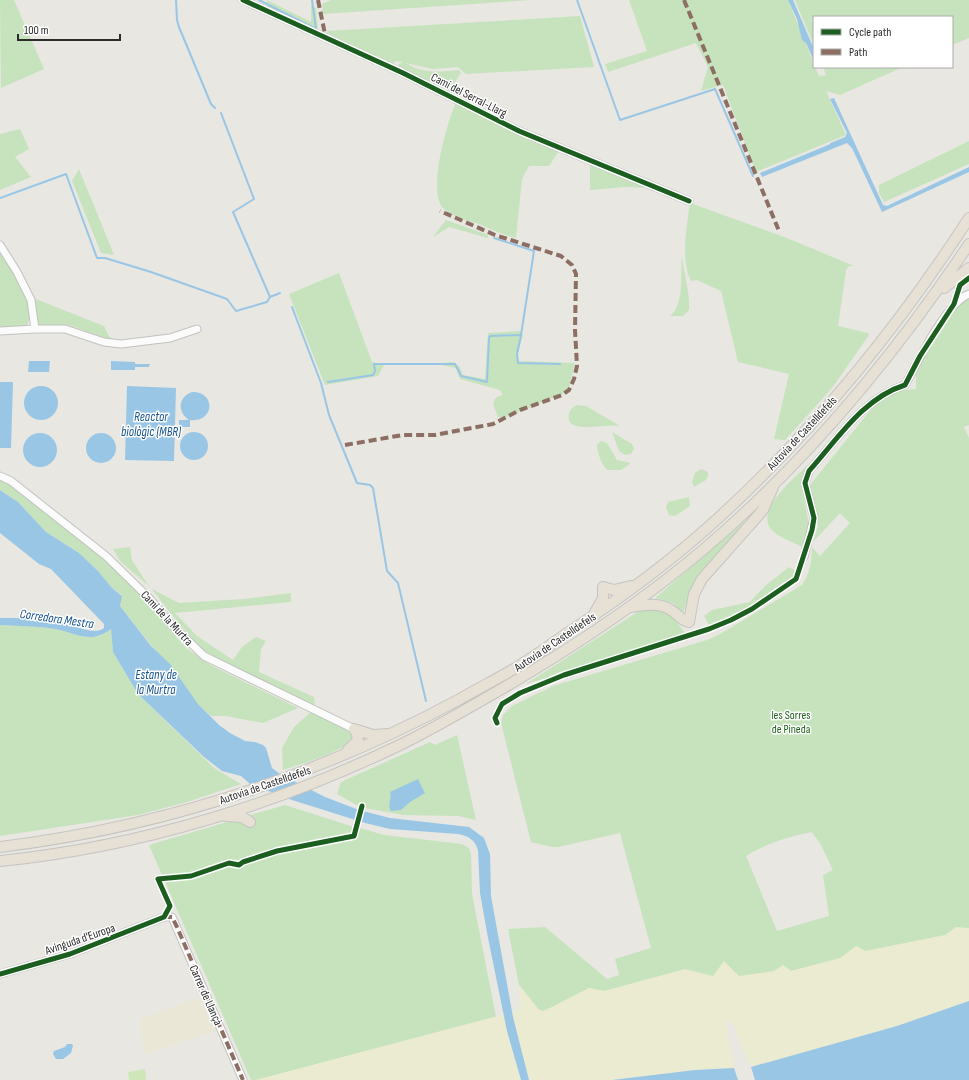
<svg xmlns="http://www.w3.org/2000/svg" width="969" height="1080" font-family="'Sofia Sans Condensed',sans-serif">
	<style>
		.education { fill: #eae7d7 }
		.green { fill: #c6e3bd; fill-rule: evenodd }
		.sand { fill: #ebebd1 }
		.pitch { fill: #cfe6ba }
		.water { fill: #9ac6e6 }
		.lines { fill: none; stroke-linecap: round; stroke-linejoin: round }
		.stream { stroke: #9ac6e6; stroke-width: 2 }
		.minor-casing { stroke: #c2c2c1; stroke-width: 9 }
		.highway-casing { stroke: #c5c4c2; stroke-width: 12 }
		.minor { stroke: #fcfbfb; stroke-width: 7 }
		.highway { stroke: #e7e0d5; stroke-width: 10 }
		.quiet { stroke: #8d6e63; stroke-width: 4; stroke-dasharray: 8 4; stroke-linecap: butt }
		.cycleway-casing { stroke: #fff; stroke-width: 8 }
		.cycleway { stroke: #1b5e20; stroke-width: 5 }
		.labels { text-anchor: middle; stroke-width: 3; stroke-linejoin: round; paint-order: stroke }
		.street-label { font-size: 12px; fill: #2b2b2b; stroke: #fff }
		.park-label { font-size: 12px; fill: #23631f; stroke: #fff }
		.water-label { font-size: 13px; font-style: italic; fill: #165593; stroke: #fff }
	</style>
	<rect width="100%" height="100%" fill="#e8e7e2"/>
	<!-- education -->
	<path class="education" d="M200,997L215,1031L144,1054L139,1019Z"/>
	<!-- green -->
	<path class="green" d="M0,0H14L44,69L1,88Z
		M267,0L311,22V5L316,8L318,29L267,7Z
		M331,0H532L323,14L322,4Z
		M629,0H788L819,76L826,75L823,67H903L840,95L826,91L846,135L756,172L723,85L701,91L708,67L696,43L608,72L605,64L647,51Z
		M795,0H969V38L952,45V17H814V46Z
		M580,16L594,67L466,74L458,67L433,69L406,63C422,74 440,72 459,70L461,73L452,86L454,95L398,69V65L403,62L395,61L393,65L328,37L327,31Z
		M456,102L559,151L549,166H529L522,179L516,238C503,235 491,229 479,224C469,221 453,217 445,210C425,195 448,121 456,102Z
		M20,129L29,149L15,157L31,177L0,190V134Z
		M969,141V164L884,202L879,193V185Z
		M590,164L652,188L626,187L590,190Z
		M79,169L114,255L101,253L72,181Z
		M690,203L787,238L854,266H849L846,270L838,326L868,333L869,335L832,388L785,440L774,439L789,374L738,362L721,291L697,280L691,281C680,259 687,226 690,203Z
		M446,220L488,235V238L449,227L433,237Z
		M0,252C12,269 39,307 26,327L0,329Z
		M682,256C684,275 690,291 689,310L683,316H670C685,304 680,275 682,256Z
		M339,273L372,362L384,365L378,376L325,385L289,294Z
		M33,298L104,326L109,336L114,341L69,325H37Z
		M969,299V425L964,427L969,438V931L769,976L714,979L619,990L604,991L589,988L550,1009L542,1011L539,1010L519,985L508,929L545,927L607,979L619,975L615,959L651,948L620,833L558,847H552L531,842L501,723L503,715L512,706L553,686L707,640L720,634L802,585C810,573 812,561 812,547L820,556L850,523L840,513L813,542L818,526L810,485L873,407L896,391L916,389V369L957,303ZM812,832L821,845L833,870L823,875L829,916L777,931L746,856C765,844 790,836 812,832Z
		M520,331L523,335L518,353L519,361L575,363L568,392L506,417H498C494,406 488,399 503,395L500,390L460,379L456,368L436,364L453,362L460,367L463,375L485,379L488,333Z
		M577,405L586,406L620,426C608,423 564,436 569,414C570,409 573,407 577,405Z
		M612,432L632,444L634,449L631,454L625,455L619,451Z
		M601,441L607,443L617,460L631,463L621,470H607C601,464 598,454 597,445Z
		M808,465L801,483L809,525L802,547C793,542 781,538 774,532C751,513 794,478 808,465Z
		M701,469L708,472V476L706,480L694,487L692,482L695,473Z
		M0,478L9,482L96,551L143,596L186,648L212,666L298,708L263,723L226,716H211L198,704L120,606L122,595L112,588L98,571L79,553L46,532L18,502L0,490Z
		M689,497L690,506L675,516L669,515L666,507L668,502Z
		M757,511L690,592L683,613L673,603L655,598Z
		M130,547L132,560L150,588L179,603L243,599L291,593V602L175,613L197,636L233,660L242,647L256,637L266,641L261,649L259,672L314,697L315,705L251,676L204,651L176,620L151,588L120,561L113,549Z
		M789,567L794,570L795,576C786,589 724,627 709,625L704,616L712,610L750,602L765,586Z
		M653,609C671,613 675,619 685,633L620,657L526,684L639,611Z
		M0,625C18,626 38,626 56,629C75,633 93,645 111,629L113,652L138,694L214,768L241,784L187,802L138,815L0,836Z
		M311,712L351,731L354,740C332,755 308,762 283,770L282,748L294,727Z
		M457,735L476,820L458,816L403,815L365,808L360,828L384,835L462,844L469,848L471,854L472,894L496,1017L256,1080H251L149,845L285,805L354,827L360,807L337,794L341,782L430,742L435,745Z"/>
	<!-- sand -->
	<path class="sand" d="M956,927L969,928V1001L897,1026L751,1067L732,1022L728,1020L726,1021L734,1068L695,1070L612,1080H529L513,1017V1013L521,1007L519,985L539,1010L544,1011L589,988L604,991L685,969L713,976L724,961L739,976L774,971L783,965L791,971L840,958L856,946L865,951L945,935Z
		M505,1014L507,1031L521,1080H256Z"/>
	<!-- pitch -->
	<path class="pitch" d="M145,1069L146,1080H129L128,1072Z"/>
	<!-- water -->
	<path class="water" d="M788,0H793L814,49V61L806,43L802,40L797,19Z
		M834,98L883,205L887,206L969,167V172L882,212L852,148L847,143L762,177L760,173L845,138L847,133L830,99Z
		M29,361H50L49,372H28Z
		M111,361L135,362V364H150L149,367H135V370H111Z
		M0,382H13L11,448H0Z
		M24 403a17 17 0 1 1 34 0a17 17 0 1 1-34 0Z
		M127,386L176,388L174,461L125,460Z
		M192,392C216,391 215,423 190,420V427H179V420H189C177,412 178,397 192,392Z
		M180 446a14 14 0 1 1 28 0a14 14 0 1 1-28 0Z
		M23 450a17 17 0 1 1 34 0a17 17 0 1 1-34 0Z
		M86 448a15 15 0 1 1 30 0a15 15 0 1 1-30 0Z
		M0,490L18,502L46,532L79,553L98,571L112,588L122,596L120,606L151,646L170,664L198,704L219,725L230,733L245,741L255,742L263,745L266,748L272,768L280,774L325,797L359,810L390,818L469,827L484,838L490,854L491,896L513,1017L529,1080H521L507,1031L488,938L480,893L478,851C476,840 468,836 458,834L390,829L365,823L292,800L250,784L241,776L222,771L204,757L138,694L113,652L111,629C90,645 77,633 55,629C37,626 18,626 0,625V618C21,618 45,618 65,623C77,626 94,636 104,628V624L51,569L39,564L0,533Z
		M418,779L425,793L410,802L401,810L391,811C387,805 392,799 390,792Z
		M969,1001V1080H755L751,1067L897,1026Z
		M67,1044H72L73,1046L71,1053L63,1059H56L53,1054L54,1051L65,1047Z
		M734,1068L738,1080H612L695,1070Z"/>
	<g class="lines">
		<!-- stream -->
		<path class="stream" d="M176,0L177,20L179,27L211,104L215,108
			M259,0L316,29L312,0
			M577,0L620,120L715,89L753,176
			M221,113L254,199L233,212L270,297
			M831,144L848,137
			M0,198L66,174L97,258H105L151,272L227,299L236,311L267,302L270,297L280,293
			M494,238L534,251L521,335
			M292,307L321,383L329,415L357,483L370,485L373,488L387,571L398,583L426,701
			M328,382L373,375L375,371L374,364H455L461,376L487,382L489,338L490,336L521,335L517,354L518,363L560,364"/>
		<!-- minor casing -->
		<g class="minor-casing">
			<path id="minor" d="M243,0L403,73L519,131L689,201
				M0,245L17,272L31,300L35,329L0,331
				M35,329H65L104,342L121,344L170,338L197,329
				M0,476L11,481L106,556L149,598L170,623L204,656L354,729
				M804,557L814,518L805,483L809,471C837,440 863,398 905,385C918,362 945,304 969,294
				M0,974L70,954L164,917H172L243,1080"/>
		</g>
		<!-- highway casing -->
		<g class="highway-casing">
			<path id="highway" d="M944,288L969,268
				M631,607C644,605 659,602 671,610C678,614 680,620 689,622L694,594L702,579L763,510L773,487
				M594,614L603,598V587L614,590L631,586
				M354,729L373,735L388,734
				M347,751L358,740L357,734L354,729
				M226,816L242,817L250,822
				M0,847C164,827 315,777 460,699C477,689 495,680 512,670C533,658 552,643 572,630C622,597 671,561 715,521C813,432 897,329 969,218
				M0,861C139,847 279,804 404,743C436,727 467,709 498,691C571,649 640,603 704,549C806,462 895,355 969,244"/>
		</g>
		<!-- minor -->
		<use href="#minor" class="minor"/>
		<!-- highway -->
		<use href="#highway" class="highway"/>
		<!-- quiet -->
		<path class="quiet" d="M318,0L326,39
			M684,0L779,231
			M345,445L403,435H435L493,424L520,410L562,395L569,390L574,379L577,366L575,330L576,274L572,265L561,256L495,235L440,211
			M164,917H172L177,927L243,1080"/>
		<!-- cycleway casing -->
		<g class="cycleway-casing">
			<path id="cycleway" d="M243,0L403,73L519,131L689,201
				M497,723L495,718L502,704L520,693L564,675L709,629L731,620L752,609L796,579L812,530L814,518L805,483L809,471C837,440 863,398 905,385L920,356L954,304L960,285L969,278
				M0,974L70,954L164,917L170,906L158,879L191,876L229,863L239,865L243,862L277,851L354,836L362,806"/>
		</g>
		<!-- cycleway -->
		<use href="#cycleway" class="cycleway"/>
	</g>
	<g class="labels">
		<!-- street labels -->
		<g class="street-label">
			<text transform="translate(469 95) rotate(27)" y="4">Camí del Serral-Llarg</text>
			<text transform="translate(802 433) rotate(-47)" y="4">Autovia de Castelldefels</text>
			<text transform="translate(167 618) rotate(47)" y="4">Camí de la Murtra</text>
			<text transform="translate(555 642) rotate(-34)" y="4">Autovia de Castelldefels</text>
			<text transform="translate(265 785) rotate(-19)" y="4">Autovia de Castelldefels</text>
			<text transform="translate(80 939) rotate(-19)" y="4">Avinguda d'Europa</text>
			<text transform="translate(206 995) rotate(66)" y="4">Carrer de Llançà</text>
		</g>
		<!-- park labels -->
		<g class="park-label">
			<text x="791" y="719">les Sorres<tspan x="791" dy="14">de Pineda</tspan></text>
		</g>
		<!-- water labels -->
		<g class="water-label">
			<text x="151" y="421">Reactor<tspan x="151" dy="15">biològic (MBR)</tspan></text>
			<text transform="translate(57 618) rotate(8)" y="5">Corredora Mestra</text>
			<text x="156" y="679">Estany de<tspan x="156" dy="15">la Murtra</tspan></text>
		</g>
	</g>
	<!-- legend -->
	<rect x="813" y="16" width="140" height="52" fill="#ffffff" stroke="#aaaaaa"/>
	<rect x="821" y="29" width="20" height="6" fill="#1b5e20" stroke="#aaaaaa"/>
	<text x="849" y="36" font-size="12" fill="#2b2b2b">Cycle path</text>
	<rect x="821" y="49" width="20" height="6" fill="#8d6e63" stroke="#aaaaaa"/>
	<text x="849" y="56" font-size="12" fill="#2b2b2b">Path</text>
	<!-- scale -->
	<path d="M18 34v6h102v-6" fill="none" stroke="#2b2b2b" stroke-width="2"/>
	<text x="24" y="34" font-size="12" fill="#2b2b2b" stroke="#ffffff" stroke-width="3" paint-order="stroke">100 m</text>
</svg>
